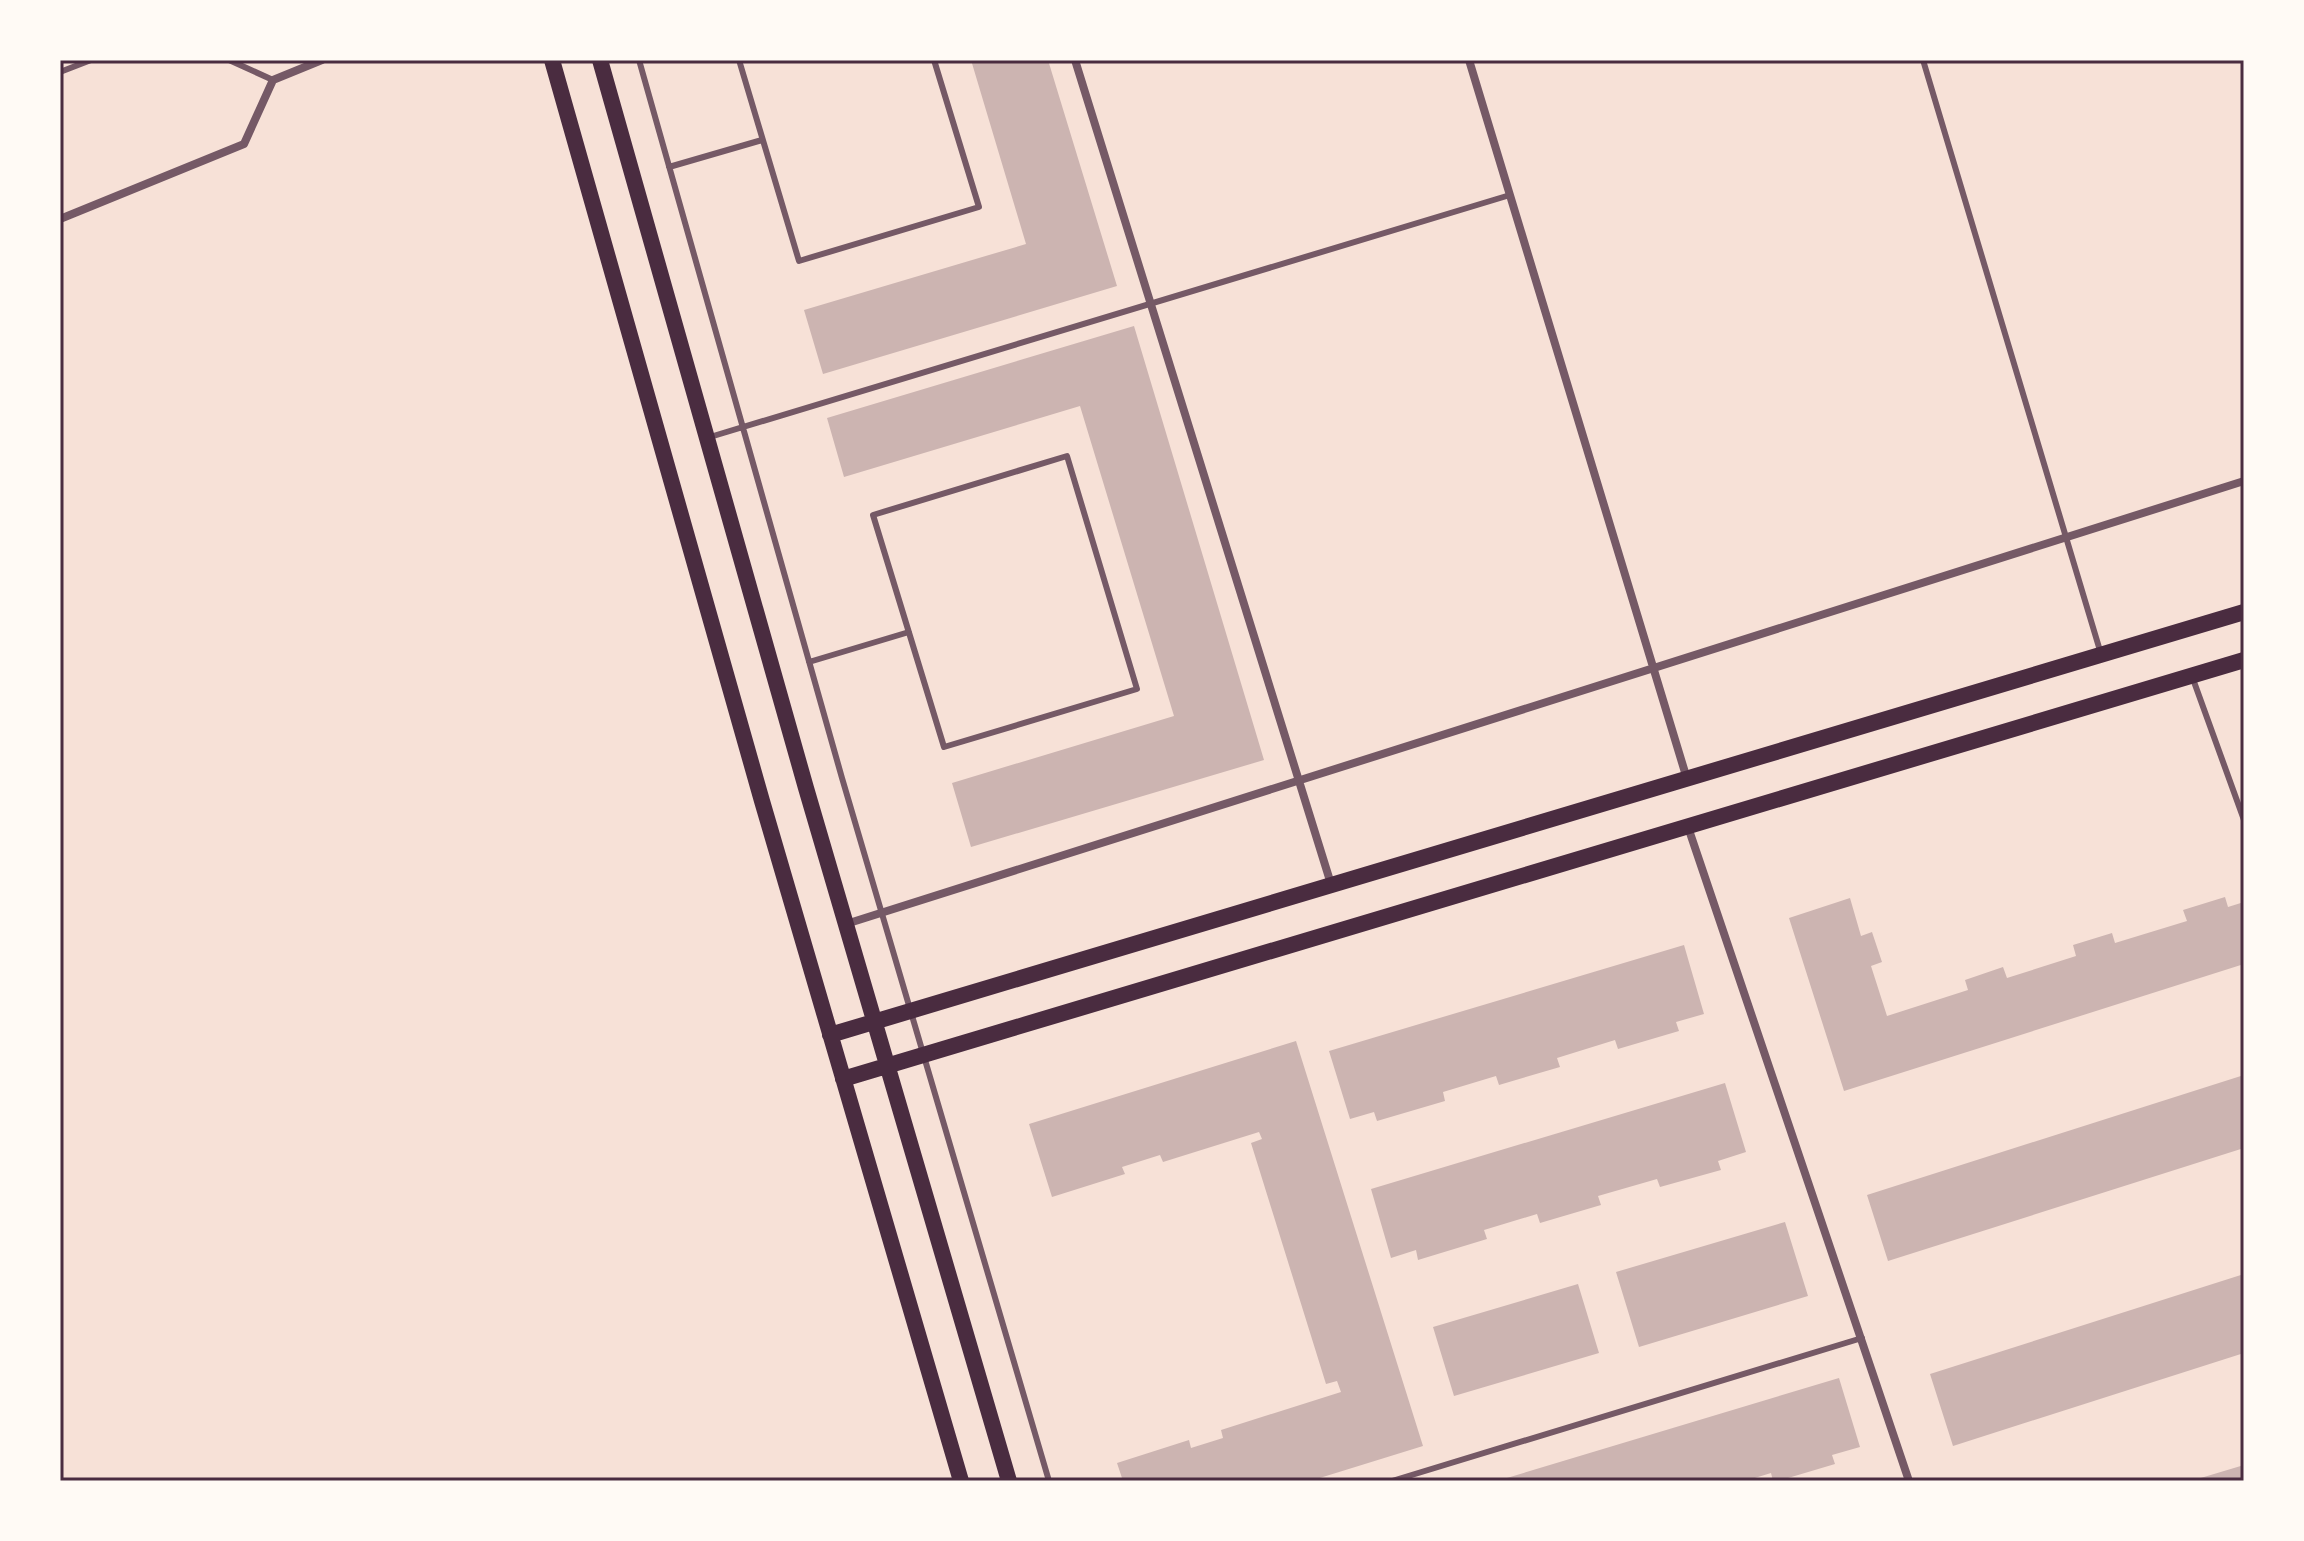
<svg xmlns="http://www.w3.org/2000/svg" width="2304" height="1541" font-family="'Titillium Web',sans-serif">
	<style>
		.building { fill: #ccb4b1 }
		.lines { fill: none; stroke-linecap: round; stroke-linejoin: round }
		.service { stroke: #755966; stroke-width: 6 }
		.minor { stroke: #755966; stroke-width: 8 }
		.secondary { stroke: #4a2c40; stroke-width: 16 }
		.neatline { fill: none; stroke: #4a2c40; stroke-width: 3 }
	</style>
	<rect width="100%" height="100%" fill="#f7e1d7"/>
	<!-- building -->
	<path class="building" d="M971,60H1048L1117,286L823,374L804,310L1026,244Z
		M1134,326L1264,760L971,847L952,783L1174,716L1080,406L844,477L827,418Z
		M2225,897L2228,907L2244,902V964L1844,1091L1789,918L1850,898L1861,936L1872,932L1882,962L1871,966L1887,1016L1968,990L1965,980L2003,967L2007,978L2076,956L2073,945L2112,933L2115,943L2187,921L2183,910Z
		M1684,945L1704,1014L1676,1022L1679,1031L1618,1049L1615,1040L1557,1058L1560,1067L1499,1085L1496,1076L1443,1092L1445,1101L1377,1121L1374,1112L1350,1119L1329,1051Z
		M1296,1041L1423,1446L1310,1481H1123L1117,1463L1189,1440L1191,1448L1223,1438L1221,1430L1341,1392L1337,1381L1326,1384L1251,1143L1262,1139L1259,1132L1163,1162L1160,1155L1122,1167L1125,1174L1052,1197L1029,1124Z
		M2244,1075V1148L1888,1261L1867,1195Z
		M1725,1083L1746,1152L1718,1161L1721,1170L1660,1187L1657,1179L1598,1196L1601,1205L1540,1223L1537,1214L1484,1230L1487,1239L1418,1260L1416,1250L1391,1258L1371,1189Z
		M1785,1222L1808,1296L1639,1347L1616,1272Z
		M2244,1274V1353L1953,1446L1930,1374Z
		M1578,1284L1599,1353L1454,1396L1433,1327Z
		M1839,1378L1860,1447L1832,1455L1835,1464L1778,1481H1773L1771,1473L1745,1481H1497Z
		M2244,1465V1481H2194V1480Z"/>
	<g class="lines">
		<!-- service -->
		<path class="service" d="M229,60L273,80
			M639,60L842,778L1049,1481
			M739,60L799,261L979,207L934,60
			M1923,60L2101,654
			M60,72L91,60
			M669,167L762,140
			M710,437L1510,195
			M1067,456L1137,689L944,747L873,515Z
			M809,662L909,632
			M2193,679L2244,820
			M1392,1481L1862,1338"/>
		<!-- minor -->
		<path class="minor" d="M1075,60L1331,884
			M1469,60L1687,779
			M60,219L244,144L273,80L322,60
			M1688,827L1909,1481
			M846,924L2244,481"/>
		<!-- secondary -->
		<path class="secondary" d="M552,60L762,801L961,1481
			M600,60L806,788L1009,1481
			M830,1035L2244,612
			M843,1079L2244,660"/>
	</g>
	<!-- border -->
	<rect width="2304" height="1541" fill="none" stroke="#fffaf5" stroke-width="124"/>
	<rect x="62" y="62" width="2180" height="1417" class="neatline"/>
</svg>
